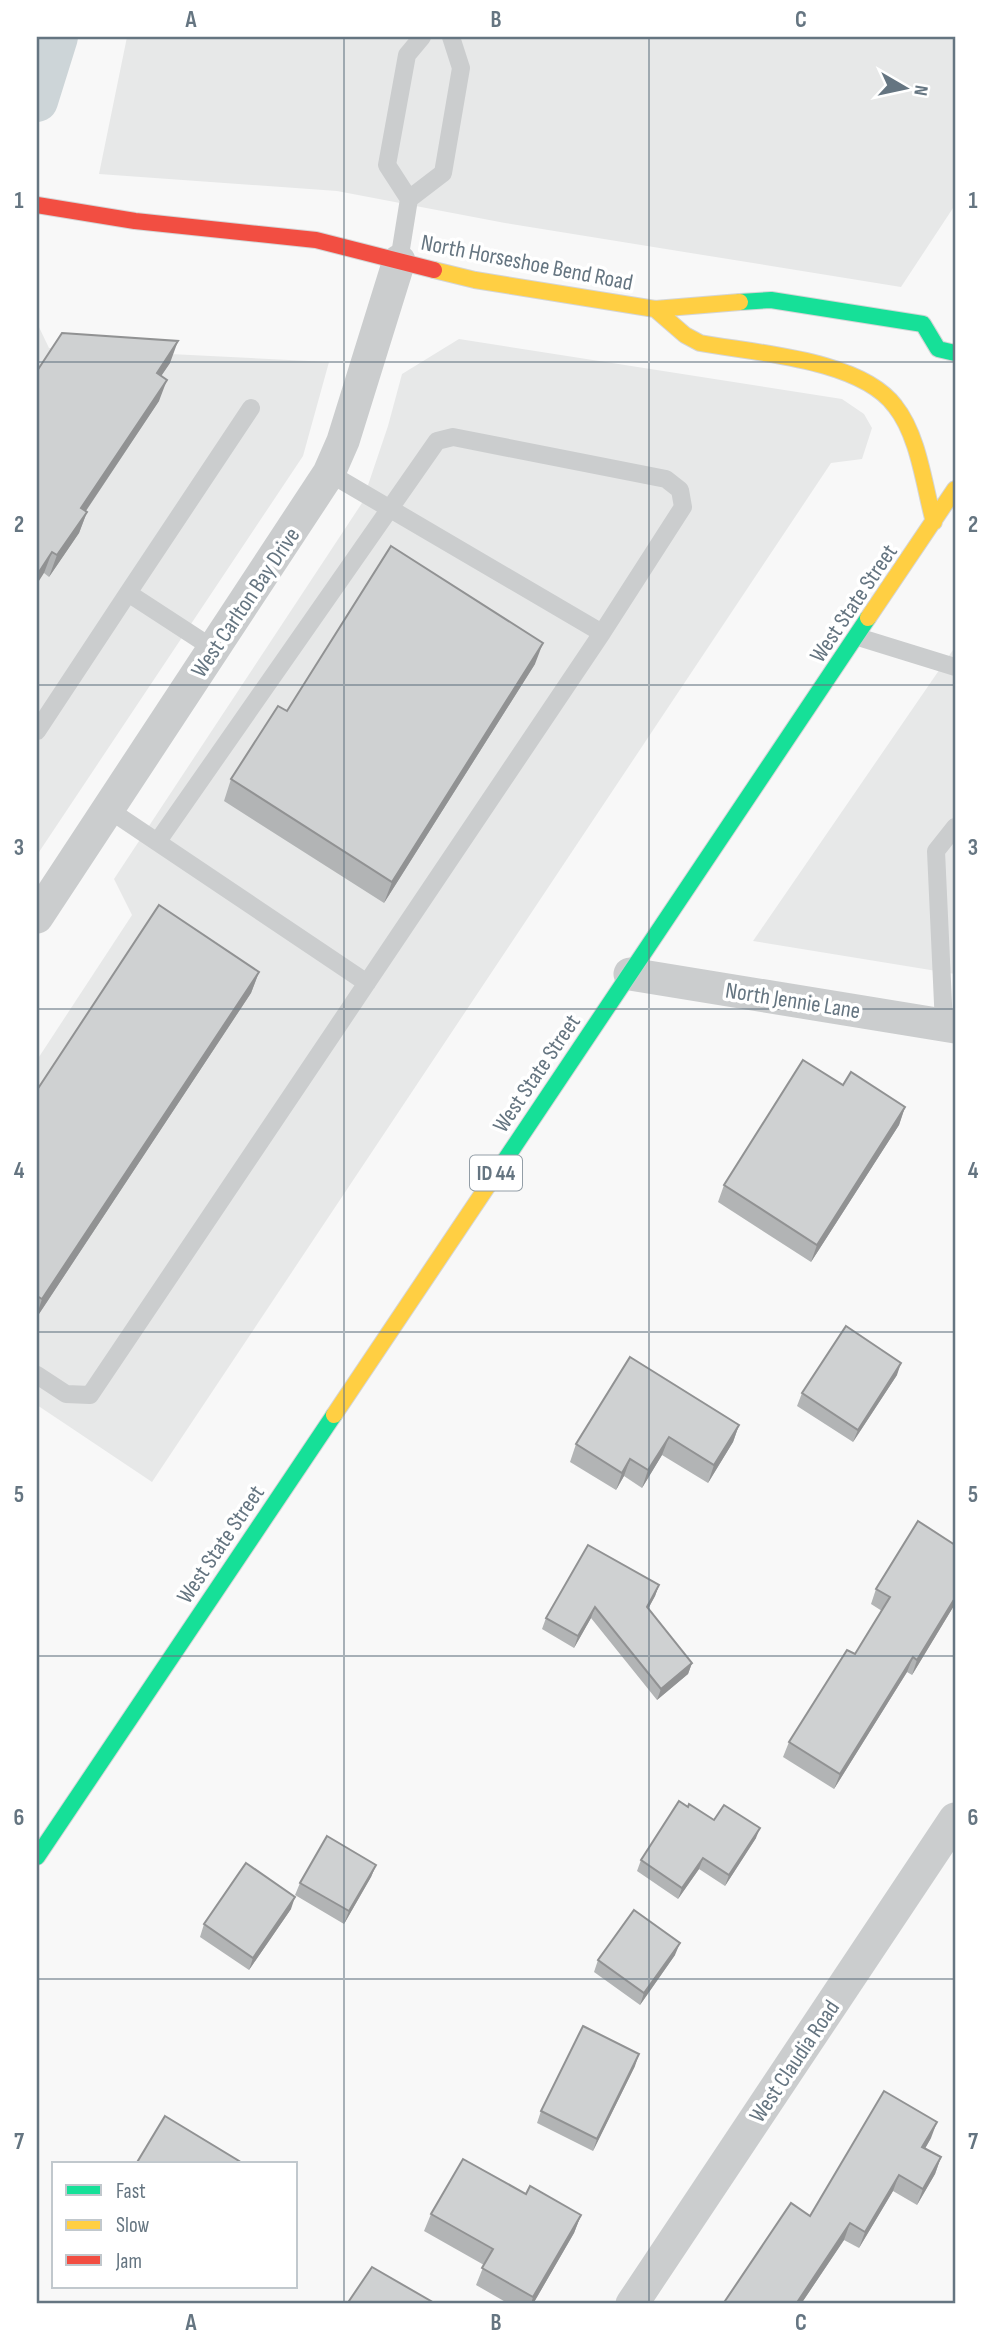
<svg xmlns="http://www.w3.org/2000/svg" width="992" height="2341" font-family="'Sofia Sans Condensed',sans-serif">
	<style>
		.built { fill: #e7e8e8 }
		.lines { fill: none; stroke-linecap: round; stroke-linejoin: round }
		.canal { stroke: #cdd5d8; stroke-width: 42 }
		.fast-casing { stroke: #d4d5d6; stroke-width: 18 }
		.slow-casing { stroke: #d4d5d6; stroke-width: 18 }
		.jam-casing { stroke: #d4d5d6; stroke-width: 18 }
		.lane { stroke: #cbcdce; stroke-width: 18 }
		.street { stroke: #cbcdce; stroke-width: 33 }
		.fast { stroke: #16e098; stroke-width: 16 }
		.slow { stroke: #ffcf43; stroke-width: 16 }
		.jam { stroke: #f24e42; stroke-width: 16 }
		.wall { fill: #b2b4b5 }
		.shaded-wall { fill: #919293 }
		.building { fill: #cfd1d2; stroke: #919293; stroke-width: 2 }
		.grid { fill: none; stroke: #657581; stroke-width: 2; stroke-opacity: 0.55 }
		.labels { text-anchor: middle; stroke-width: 7; stroke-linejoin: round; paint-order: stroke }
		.shield { fill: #fff; stroke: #939ea7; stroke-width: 2 }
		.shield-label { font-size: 21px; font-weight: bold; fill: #657581 }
		.street-label { font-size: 23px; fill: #657581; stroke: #fff }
		.neatline { fill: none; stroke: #657581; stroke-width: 2.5 }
		.grid-label { font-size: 23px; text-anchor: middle; font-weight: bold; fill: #657581 }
	</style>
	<rect width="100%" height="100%" fill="#f8f8f8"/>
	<!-- built -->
	<path class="built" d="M127,37H955V205L901,287L505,223L337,191L99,174Z
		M37,323L49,348L329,362L303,456L37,855Z
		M459,339L842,399L864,414L872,428L862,459L831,463L152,1482L37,1405V1060L132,915L114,879L362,503L388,426L402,374Z
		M955,647V974L753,941Z"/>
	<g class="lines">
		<!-- canal -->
		<path class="canal" d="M37,101L57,37"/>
		<!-- fast casing -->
		<g class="fast-casing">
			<path id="fast" d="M740,302L771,300L923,324L938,349L955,353
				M497,1172L868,618
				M37,1857L334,1415"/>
		</g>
		<!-- slow casing -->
		<g class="slow-casing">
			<path id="slow" d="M434,270L475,280L655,309L740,302
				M655,309L685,335L700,343C754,353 860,359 895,406C919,436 924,486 934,522
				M868,618L955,489
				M334,1415L497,1172"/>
		</g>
		<!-- jam casing -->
		<g class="jam-casing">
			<path id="jam" d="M37,205L135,221L316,240L434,270"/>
		</g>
		<!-- lane -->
		<path class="lane" d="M409,199L387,165L407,55L422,37
			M399,261L409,199L443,173L461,68L451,37
			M128,593L251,408
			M858,637L955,667
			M37,731L128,593L214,649
			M108,809L367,983
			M158,841L437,441L453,437L666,479L680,490L683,507L602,633
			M944,1025L936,851L955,827
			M37,1375L66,1394L90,1395L602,633L329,473"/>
		<!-- street -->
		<path class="street" d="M37,917L329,473L343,441L399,261
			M630,974L955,1027
			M632,2304L955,1819"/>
		<!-- fast -->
		<use href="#fast" class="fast"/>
		<!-- slow -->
		<use href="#slow" class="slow"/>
		<!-- jam -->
		<use href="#jam" class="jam"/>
	</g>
	<!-- wall -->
	<path class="wall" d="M170,363L161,376L159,401L86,511L87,512L79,533L49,577L44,573L37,371Z
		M535,664L384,903L224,801L231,779L287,711Z
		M259,972L251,993L37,1317V1090Z
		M843,1085L905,1107L899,1125L811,1262L718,1202L724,1185Z
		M897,1375L853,1442L797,1406L802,1393Z
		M739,1425L733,1442L708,1483L662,1455L642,1488L624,1476L616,1490L570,1462L576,1444Z
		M955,1545V1604L912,1675L907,1672L834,1789L783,1757L789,1742L855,1654L882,1611L871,1604L876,1589Z
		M659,1585L655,1596L648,1609L692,1663L688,1674L657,1700L591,1618L574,1648L542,1629L546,1618Z
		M688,1807L714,1820L756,1838L725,1886L699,1869L678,1899L637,1871L641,1860Z
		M376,1865L371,1877L344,1924L295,1895L300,1883Z
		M291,1909L249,1970L200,1937L204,1924Z
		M675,1955L640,2005L594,1972L598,1960Z
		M635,2066L593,2151L537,2123L541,2111Z
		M931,2138L925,2148L941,2157L935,2174L917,2205L893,2191L859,2248L844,2240L801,2304H723L810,2216Z
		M526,2194L581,2215L574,2233L533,2304H509L476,2285L484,2265L424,2231L431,2214Z"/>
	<!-- shaded-wall -->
	<path class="shaded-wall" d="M178,341L170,363L149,394L157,373Z
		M167,380L159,401L73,530L81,508Z
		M87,512L79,533L49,577L57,555Z
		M52,552L44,573L37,584V575Z
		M543,643L535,664L384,903L392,882Z
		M259,972L251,993L37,1317V1314L42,1299Z
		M905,1107L899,1125L811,1262L817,1245Z
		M901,1363L897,1375L853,1442L858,1430Z
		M739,1425L733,1442L708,1483L714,1465Z
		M669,1437L662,1455L642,1488L648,1470Z
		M630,1459L624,1476L616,1490L622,1473Z
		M659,1585L655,1596L643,1618L647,1607Z
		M955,1598V1604L912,1675L917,1660Z
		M595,1607L591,1618L574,1648L578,1636Z
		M913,1657L907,1672L834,1789L840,1774Z
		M692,1663L688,1674L657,1700L661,1689Z
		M760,1828L756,1838L725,1886L729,1875Z
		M703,1858L699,1869L678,1899L682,1888Z
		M376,1865L371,1877L344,1924L349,1911Z
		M295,1897L291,1909L249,1970L253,1958Z
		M680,1943L675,1955L640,2005L644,1993Z
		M639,2054L635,2066L593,2151L597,2139Z
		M937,2122L931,2138L917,2163L922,2147Z
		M941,2157L935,2174L917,2205L923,2189Z
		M899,2175L893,2191L859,2248L865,2232Z
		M581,2215L574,2233L533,2304H531L533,2297Z
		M850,2223L844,2240L801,2304H796Z"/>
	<!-- building -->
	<path class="building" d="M62,333L178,341L157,373L167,380L81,508L87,512L57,555L52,552L37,575V371Z
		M391,546L543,643L392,882L231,779L278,706L287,711Z
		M159,905L259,972L42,1299L37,1296V1090Z
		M803,1060L843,1085L851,1072L905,1107L817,1245L724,1185Z
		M846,1326L901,1363L858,1430L802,1393Z
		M630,1357L739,1425L714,1465L669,1437L648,1470L630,1459L622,1473L576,1444Z
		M918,1521L955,1545V1598L917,1660L913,1657L840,1774L789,1742L847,1650L855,1654L890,1597L876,1589Z
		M588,1545L659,1585L647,1607L692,1663L661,1689L595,1607L578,1636L546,1618Z
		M679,1801L688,1807L689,1804L714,1820L724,1805L760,1828L729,1875L703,1858L682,1888L641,1860Z
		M327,1836L376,1865L349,1911L300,1883Z
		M246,1863L295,1897L253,1958L204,1924Z
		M634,1910L680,1943L644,1993L598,1960Z
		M583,2026L639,2054L597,2139L541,2111Z
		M884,2091L937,2122L922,2147L941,2157L923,2189L899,2175L865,2232L850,2223L796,2304H723L791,2203L810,2216Z
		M165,2116L244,2164H136Z
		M463,2159L526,2194L530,2186L581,2215L533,2297L482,2268L493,2249L431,2214Z
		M372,2267L436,2304H347Z"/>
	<!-- grid -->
	<path class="grid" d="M344,37V2304M649,37V2304M37,362H955M37,685H955M37,1009H955M37,1332H955M37,1656H955M37,1979H955"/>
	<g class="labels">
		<!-- shield labels -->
		<rect class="shield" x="470" y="1155.5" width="52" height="35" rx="5"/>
		<g class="shield-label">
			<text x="496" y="1180">ID 44</text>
		</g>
		<!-- street labels -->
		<g class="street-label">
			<text transform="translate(527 262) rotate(11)" y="8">North Horseshoe Bend Road</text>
			<text transform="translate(245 602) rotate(-56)" y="8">West Carlton Bay Drive</text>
			<text transform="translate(853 603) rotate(-56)" y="8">West State Street</text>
			<text transform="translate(793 1000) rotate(9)" y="8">North Jennie Lane</text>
			<text transform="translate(536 1073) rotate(-56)" y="8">West State Street</text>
			<text transform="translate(220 1544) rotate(-56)" y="8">West State Street</text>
			<text transform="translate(794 2061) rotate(-56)" y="8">West Claudia Road</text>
		</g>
	</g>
	<!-- border -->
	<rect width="992" height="2341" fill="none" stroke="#ffffff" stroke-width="77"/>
	<!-- legend -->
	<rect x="52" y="2162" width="245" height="126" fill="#ffffff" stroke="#c1c8cd" stroke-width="2"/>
	<rect x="66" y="2185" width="35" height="10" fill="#16e098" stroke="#c1c8cd" stroke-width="2"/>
	<text x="116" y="2198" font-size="21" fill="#657581">Fast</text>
	<rect x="66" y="2220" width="35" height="10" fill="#ffcf43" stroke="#c1c8cd" stroke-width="2"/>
	<text x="116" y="2232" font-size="21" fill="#657581">Slow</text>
	<rect x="66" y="2255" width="35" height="10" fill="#f24e42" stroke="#c1c8cd" stroke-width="2"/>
	<text x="116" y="2268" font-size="21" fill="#657581">Jam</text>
	<!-- north arrow -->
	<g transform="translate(905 88) rotate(99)" stroke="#ffffff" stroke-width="5" paint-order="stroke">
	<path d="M0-5L12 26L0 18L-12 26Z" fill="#657581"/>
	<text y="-10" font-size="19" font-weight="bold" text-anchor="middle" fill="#657581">N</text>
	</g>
	<rect x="38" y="38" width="916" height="2264" class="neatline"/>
	<g class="grid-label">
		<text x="191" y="27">A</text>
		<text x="496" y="27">B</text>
		<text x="801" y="27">C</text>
		<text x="19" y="208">1</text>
		<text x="973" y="208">1</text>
		<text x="19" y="532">2</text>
		<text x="973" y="532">2</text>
		<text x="19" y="855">3</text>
		<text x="973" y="855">3</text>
		<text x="19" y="1178">4</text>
		<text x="973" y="1178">4</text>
		<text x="19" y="1502">5</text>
		<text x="973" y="1502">5</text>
		<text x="19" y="1825">6</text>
		<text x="973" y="1825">6</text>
		<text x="19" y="2149">7</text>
		<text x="973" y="2149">7</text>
		<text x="191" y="2330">A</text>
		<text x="496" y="2330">B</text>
		<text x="801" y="2330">C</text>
	</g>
</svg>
